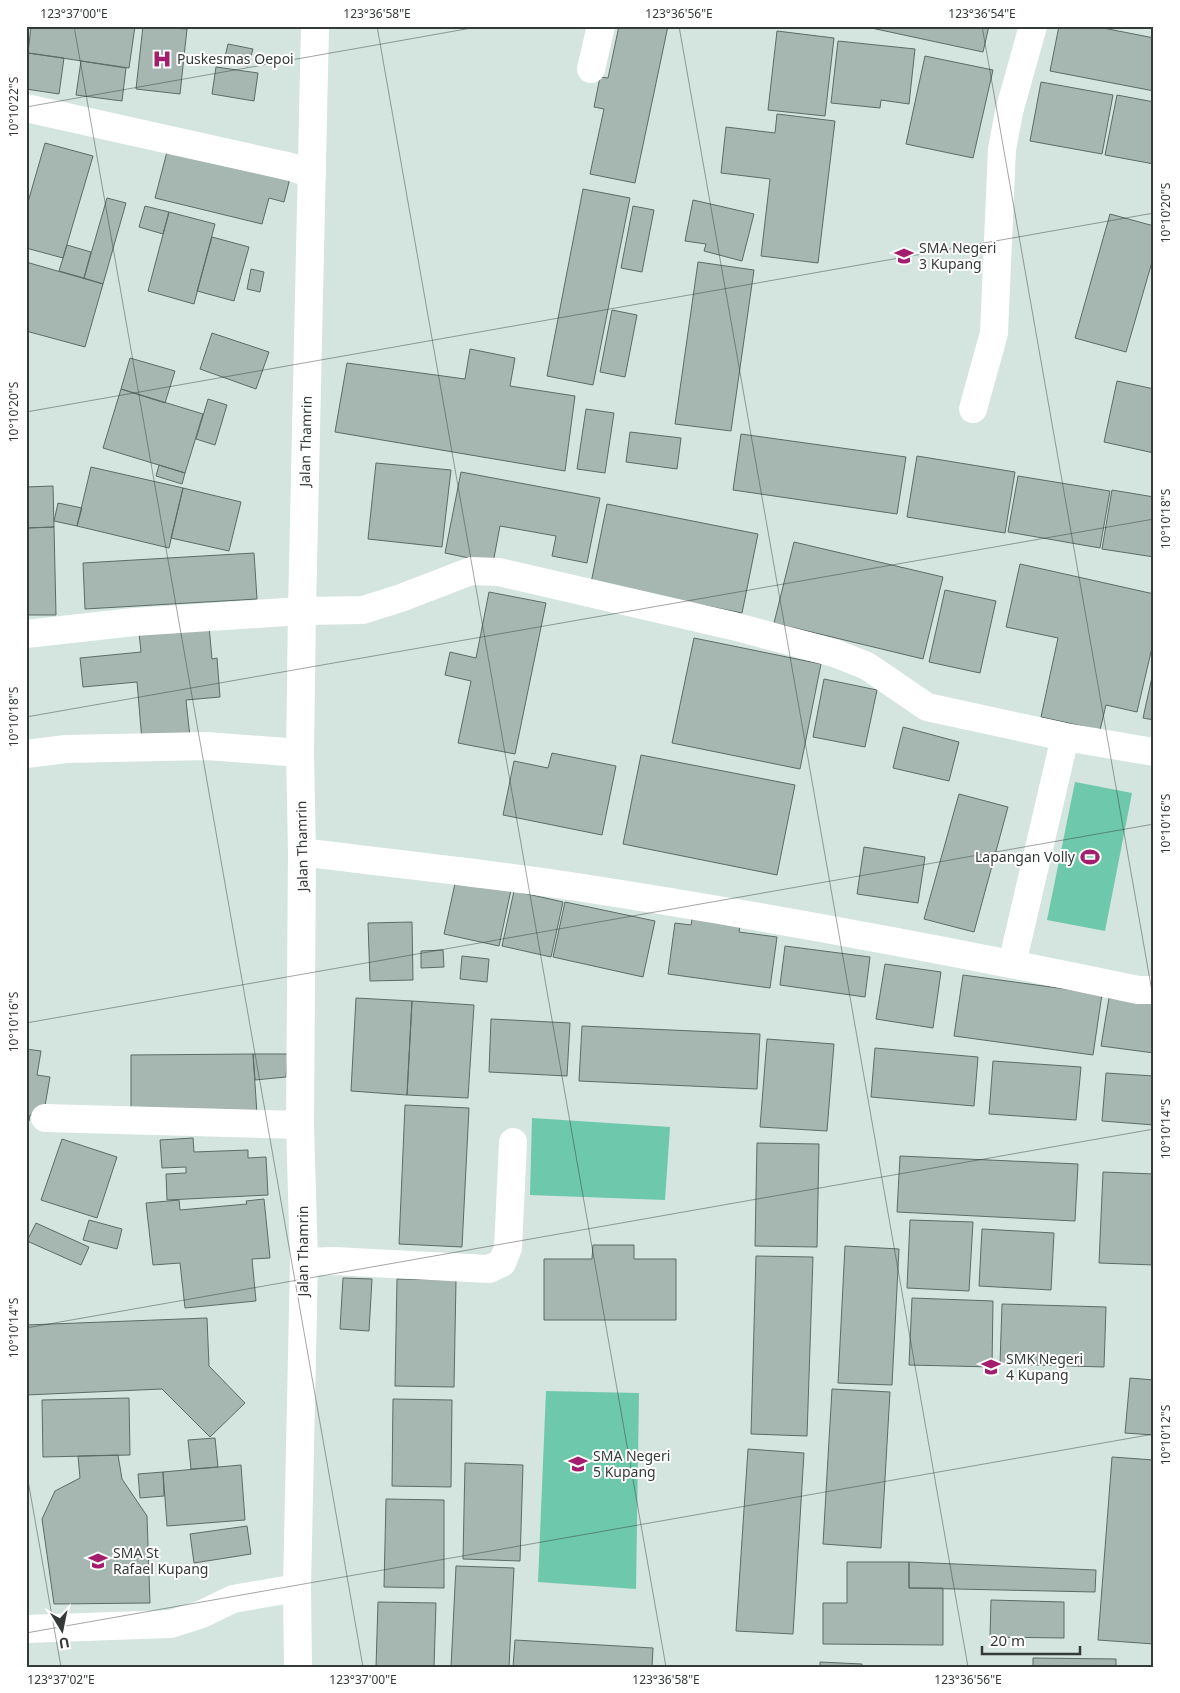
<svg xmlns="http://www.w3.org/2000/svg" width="1180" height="1693" font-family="'Noto Sans',sans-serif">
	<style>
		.green { fill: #6ec8ab }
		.building { fill: #a6b6b0; stroke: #5d6b66 }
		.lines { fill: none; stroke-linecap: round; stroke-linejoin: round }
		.minor { stroke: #fff; stroke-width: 28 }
		.major { stroke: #fff; stroke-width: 28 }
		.ticks { fill: none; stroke: #333a37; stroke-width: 1; stroke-opacity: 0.45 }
		.labels { text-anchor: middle; stroke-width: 4; stroke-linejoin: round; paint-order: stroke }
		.poi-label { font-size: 14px; fill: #333a37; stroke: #fff; text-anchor: start }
		.street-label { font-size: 14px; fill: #333a37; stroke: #fff }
		.neatline { fill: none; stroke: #333a37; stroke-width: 2 }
		.ticks-label { font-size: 12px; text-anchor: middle; fill: #333a37 }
	</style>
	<rect width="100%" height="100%" fill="#d4e4de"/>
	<!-- green -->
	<path class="green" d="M1075,782L1132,793L1105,931L1047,920Z
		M532,1118L670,1127L665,1200L530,1195Z
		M546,1391L639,1393L636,1589L538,1582Z"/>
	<!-- building -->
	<path class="building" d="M31,26H135L129,68L28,53Z
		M143,26L187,29L180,94L136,89Z
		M619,26H668L635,183L590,174L604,109L594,107L600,77L608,78Z
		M862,26H989L983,52Z
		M1059,26H1093L1154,38V91L1050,71Z
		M777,31L834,38L825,116L768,110Z
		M838,41L915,49L909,104L881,100L880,108L831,103Z
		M228,44L253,49L248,66L224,61Z
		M28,53L64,58L59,94L26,89Z
		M925,56L993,70L973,158L906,144Z
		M81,61L126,68L122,101L76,95Z
		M216,67L258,73L254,101L212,94Z
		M1041,82L1113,95L1102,154L1030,141Z
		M1117,95L1154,102V164L1105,155Z
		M777,114L835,121L818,263L761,256L770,179L721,173L726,127L775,133Z
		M45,143L93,156L63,258L26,248V209Z
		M168,148L290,178L284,202L269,198L262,224L155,198Z
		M583,189L630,198L593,385L547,376Z
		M107,198L126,203L103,284L84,278Z
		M693,200L754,214L742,261L704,251L706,244L685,241Z
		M145,206L169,212L163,234L139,227Z
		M633,206L654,210L642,272L621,268Z
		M169,212L215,224L194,304L148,291Z
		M1110,214L1154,226V255L1126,352L1075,338Z
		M212,237L249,247L234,301L197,291Z
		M67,245L91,252L84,278L59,271Z
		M26,262L103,284L85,347L26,331Z
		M698,262L754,270L731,431L675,424Z
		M251,269L264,272L260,292L247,289Z
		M612,310L637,315L625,377L600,372Z
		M212,333L269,352L256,389L200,369Z
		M470,349L515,358L510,386L575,396L565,471L335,432L347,363L465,379Z
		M130,358L175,371L165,403L121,389Z
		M1117,381L1154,389V453L1104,442Z
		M121,389L203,414L185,473L103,448Z
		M208,399L227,405L215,445L196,439Z
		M586,409L614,413L605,473L577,469Z
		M630,432L681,438L677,469L626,462Z
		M741,434L906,457L897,514L733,490Z
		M917,456L1015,472L1005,533L907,517Z
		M376,463L451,470L442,547L368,539Z
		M159,465L185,473L182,484L156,476Z
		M91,467L183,488L169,548L77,526Z
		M461,472L600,498L587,563L552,556L556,536L500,526L493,563L445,553Z
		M1018,476L1110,491L1100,548L1008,532Z
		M53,486L54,527L26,528V487Z
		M183,488L241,502L229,551L171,538Z
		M1112,490L1154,497V557L1102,549Z
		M58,503L82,508L77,526L54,521Z
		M607,504L758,534L742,613L591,583Z
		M54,527L56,615H26V528Z
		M794,542L943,577L923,659L774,623Z
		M254,553L257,599L85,609L83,563Z
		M1020,564L1154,594V639L1137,712L1106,705L1100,730L1041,717L1058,638L1006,627Z
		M945,590L996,601L980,673L929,662Z
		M489,592L546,603L515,754L458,743L471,681L445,675L450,652L476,658Z
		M209,626L212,659L217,658L220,697L186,700L190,737L142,741L137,682L83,687L80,658L141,652L139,633Z
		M694,638L821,664L800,769L672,743Z
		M1154,668V720L1143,718Z
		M824,679L877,690L865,747L813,737Z
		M903,727L959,742L949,781L893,768Z
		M552,753L616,766L602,835L503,815L514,761L548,768Z
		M641,755L795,785L777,875L623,844Z
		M959,794L1008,807L974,932L924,919Z
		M864,847L925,857L918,903L857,894Z
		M456,879L511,890L499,946L444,934Z
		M514,891L563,902L551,957L502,946Z
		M565,902L655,921L643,977L553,957Z
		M693,913L741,920L739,932L777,937L770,988L668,974L675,923L691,925Z
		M412,922L413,980L370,981L368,923Z
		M785,946L870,957L865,997L780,985Z
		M443,950L444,967L421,968V951Z
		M462,956L489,959L487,982L460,979Z
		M885,964L941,972L933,1028L876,1019Z
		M963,975L1102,994L1093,1055L954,1036Z
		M356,998L412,1001L407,1095L351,1091Z
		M1109,998L1154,1004V1053L1101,1046Z
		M412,1001L474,1005L468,1098L407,1095Z
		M491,1019L570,1023L567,1076L489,1072Z
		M582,1026L760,1034L757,1089L579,1081Z
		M767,1039L834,1044L827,1131L760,1127Z
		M875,1048L978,1057L974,1106L871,1097Z
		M26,1049L41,1051L37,1075L50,1077L43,1117L30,1115L29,1121H26Z
		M253,1054H288L286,1077L255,1080Z
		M253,1054L257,1114L131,1118V1055Z
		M993,1061L1081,1067L1076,1120L989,1114Z
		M1106,1073L1154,1076V1125L1102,1121Z
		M405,1105L469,1108L462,1247L399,1244Z
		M193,1138L194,1152L248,1150V1158L266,1157L268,1195L167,1200L166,1174L186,1173V1167L162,1168L160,1140Z
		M62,1139L117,1157L97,1218L41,1200Z
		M757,1143L819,1144L817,1247L755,1246Z
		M900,1156L1078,1164L1075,1221L897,1212Z
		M1103,1172L1154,1174V1265L1099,1263Z
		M264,1199L270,1258L252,1259L256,1301L185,1308L180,1263L153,1265L146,1203L179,1200L180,1210L247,1204L246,1201Z
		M89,1220L122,1229L117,1249L83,1240Z
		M910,1220L973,1222L969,1291L907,1288Z
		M36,1223L89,1247L81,1265L27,1241Z
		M982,1229L1054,1233L1051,1290L979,1286Z
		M593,1245H634V1259H676V1320H544V1259H592Z
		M845,1246L899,1249L892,1385L838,1383Z
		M756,1256L813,1257L807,1436L751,1434Z
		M343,1278L372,1279L369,1331L340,1329Z
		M397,1279L456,1280L454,1387L395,1386Z
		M912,1298L993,1301L992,1367L909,1365Z
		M1002,1304L1106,1307L1104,1367L1000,1364Z
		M207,1318L209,1366L245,1403L210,1437L162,1389L26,1395V1325Z
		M1130,1378L1154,1380V1435L1125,1433Z
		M832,1389L890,1392L881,1548L823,1544Z
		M129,1398L130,1455L43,1457L42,1400Z
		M393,1399L452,1400L451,1487L392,1486Z
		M215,1438L218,1467L191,1469L188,1440Z
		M748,1449L804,1453L793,1634L736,1631Z
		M118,1455L122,1479L147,1516L150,1603L54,1604L42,1519L55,1491L80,1478L78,1456Z
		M1112,1457L1154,1460V1644L1098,1640Z
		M465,1463L523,1465L520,1561L463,1559Z
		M241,1465L245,1520L167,1526L163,1472Z
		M163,1472L164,1496L140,1498L138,1474Z
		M386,1499L444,1500V1588L384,1587Z
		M247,1526L251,1554L194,1563L190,1534Z
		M847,1562H909V1588H943V1645L823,1644V1603H847Z
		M909,1562L1096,1570L1095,1592L909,1588Z
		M456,1566L514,1568L509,1667H451Z
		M991,1600L1064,1602V1638L990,1637Z
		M378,1602L436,1603L434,1667H376Z
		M515,1640L653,1648L652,1667H513Z
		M1033,1658L1116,1659V1667H1033Z
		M820,1662L862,1664V1667H820Z"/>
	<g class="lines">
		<!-- minor -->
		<path class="minor" d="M591,69L601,26
			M26,108L291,167L312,174
			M973,409L994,333L1002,149L1009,112L1033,26
			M26,634L134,622L302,611L363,610L401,598L471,571L499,572L733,626L834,653L867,666L927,707L1065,737L1154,752
			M26,754L66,749L207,746L300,753
			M302,852C394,864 486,873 577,887C765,916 952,951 1138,990H1154
			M1012,964L1065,737
			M45,1118L300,1125
			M304,1262L334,1261L489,1269L502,1263L508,1248L513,1142
			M26,1629L171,1624L202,1614L233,1599L297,1588"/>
		<!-- major -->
		<path class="major" id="s1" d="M298,1667L297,1588L304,1262L300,1125L302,852L300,753L302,611L315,26"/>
	</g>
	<!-- ticks -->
	<path class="ticks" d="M74,26L363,1667M377,26L666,1667M679,26L968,1667M982,26L1154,1003M26,107L483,26M26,412L1154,213M26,717L1154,519M26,1023L1154,824M26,1328L1154,1129M26,1469L61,1667M26,1633L1154,1434"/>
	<!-- icons -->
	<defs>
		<g id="hospital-bare" transform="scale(1.5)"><path d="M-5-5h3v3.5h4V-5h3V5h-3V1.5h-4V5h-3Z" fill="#a31e6c" stroke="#fff" stroke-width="2.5" paint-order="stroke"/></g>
		<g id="school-bare" transform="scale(1.5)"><path d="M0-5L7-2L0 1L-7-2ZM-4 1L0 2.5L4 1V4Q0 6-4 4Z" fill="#a31e6c" stroke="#fff" stroke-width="2.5" paint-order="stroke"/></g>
		<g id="stadium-bare" transform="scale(1.5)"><path d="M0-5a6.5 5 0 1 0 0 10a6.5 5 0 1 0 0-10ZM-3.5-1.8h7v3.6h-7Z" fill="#a31e6c" stroke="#fff" stroke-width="2.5" paint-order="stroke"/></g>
	</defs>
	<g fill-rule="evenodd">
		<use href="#hospital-bare" x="162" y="59"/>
		<use href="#school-bare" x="904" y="256"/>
		<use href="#stadium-bare" x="1090" y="857"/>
		<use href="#school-bare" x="991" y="1367"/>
		<use href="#school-bare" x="578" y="1464"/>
		<use href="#school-bare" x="98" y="1561"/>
	</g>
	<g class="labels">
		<!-- poi labels -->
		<g class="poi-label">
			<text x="177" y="64">Puskesmas Oepoi</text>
			<text x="919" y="253">SMA Negeri<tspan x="919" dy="16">3 Kupang</tspan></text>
			<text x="1075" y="862" text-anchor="end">Lapangan Volly</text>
			<text x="1006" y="1364">SMK Negeri<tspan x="1006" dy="16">4 Kupang</tspan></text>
			<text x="593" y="1461">SMA Negeri<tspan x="593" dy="16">5 Kupang</tspan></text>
			<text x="113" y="1558">SMA St<tspan x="113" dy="16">Rafael Kupang</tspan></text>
		</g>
		<!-- street labels -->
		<g class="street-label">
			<text dy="5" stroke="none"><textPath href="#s1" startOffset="1226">Jalan Thamrin</textPath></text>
			<text transform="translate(302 846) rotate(-91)" y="5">Jalan Thamrin</text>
			<text transform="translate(303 1251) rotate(-90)" y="5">Jalan Thamrin</text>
		</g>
	</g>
	<!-- border -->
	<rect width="1180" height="1693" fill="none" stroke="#ffffff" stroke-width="55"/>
	<!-- north arrow -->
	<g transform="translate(62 1630) rotate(170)" stroke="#ffffff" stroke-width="4" paint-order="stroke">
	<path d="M0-4L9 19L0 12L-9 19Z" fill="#333a37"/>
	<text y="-8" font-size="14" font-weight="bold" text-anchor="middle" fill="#333a37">U</text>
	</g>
	<!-- scale -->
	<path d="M982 1646v8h98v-8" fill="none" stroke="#333a37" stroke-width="2.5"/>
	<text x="990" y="1646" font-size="15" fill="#333a37" stroke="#ffffff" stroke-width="4" paint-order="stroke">20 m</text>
	<rect x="28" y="28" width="1124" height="1638" class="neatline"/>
	<g class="ticks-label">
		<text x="74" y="18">123°37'00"E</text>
		<text x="377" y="18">123°36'58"E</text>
		<text x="679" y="18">123°36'56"E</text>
		<text x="982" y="18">123°36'54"E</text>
		<text transform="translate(14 107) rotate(-90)" y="4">10°10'22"S</text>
		<text transform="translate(1166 213) rotate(-90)" y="4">10°10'20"S</text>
		<text transform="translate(14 412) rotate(-90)" y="4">10°10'20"S</text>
		<text transform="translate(1166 519) rotate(-90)" y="4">10°10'18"S</text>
		<text transform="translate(14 717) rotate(-90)" y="4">10°10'18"S</text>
		<text transform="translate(1166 824) rotate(-90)" y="4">10°10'16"S</text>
		<text transform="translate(14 1022) rotate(-90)" y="4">10°10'16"S</text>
		<text transform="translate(1166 1129) rotate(-90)" y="4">10°10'14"S</text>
		<text transform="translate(14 1328) rotate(-90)" y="4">10°10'14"S</text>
		<text transform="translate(1166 1435) rotate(-90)" y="4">10°10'12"S</text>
		<text x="61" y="1684">123°37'02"E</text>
		<text x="363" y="1684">123°37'00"E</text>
		<text x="666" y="1684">123°36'58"E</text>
		<text x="968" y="1684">123°36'56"E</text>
	</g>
</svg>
